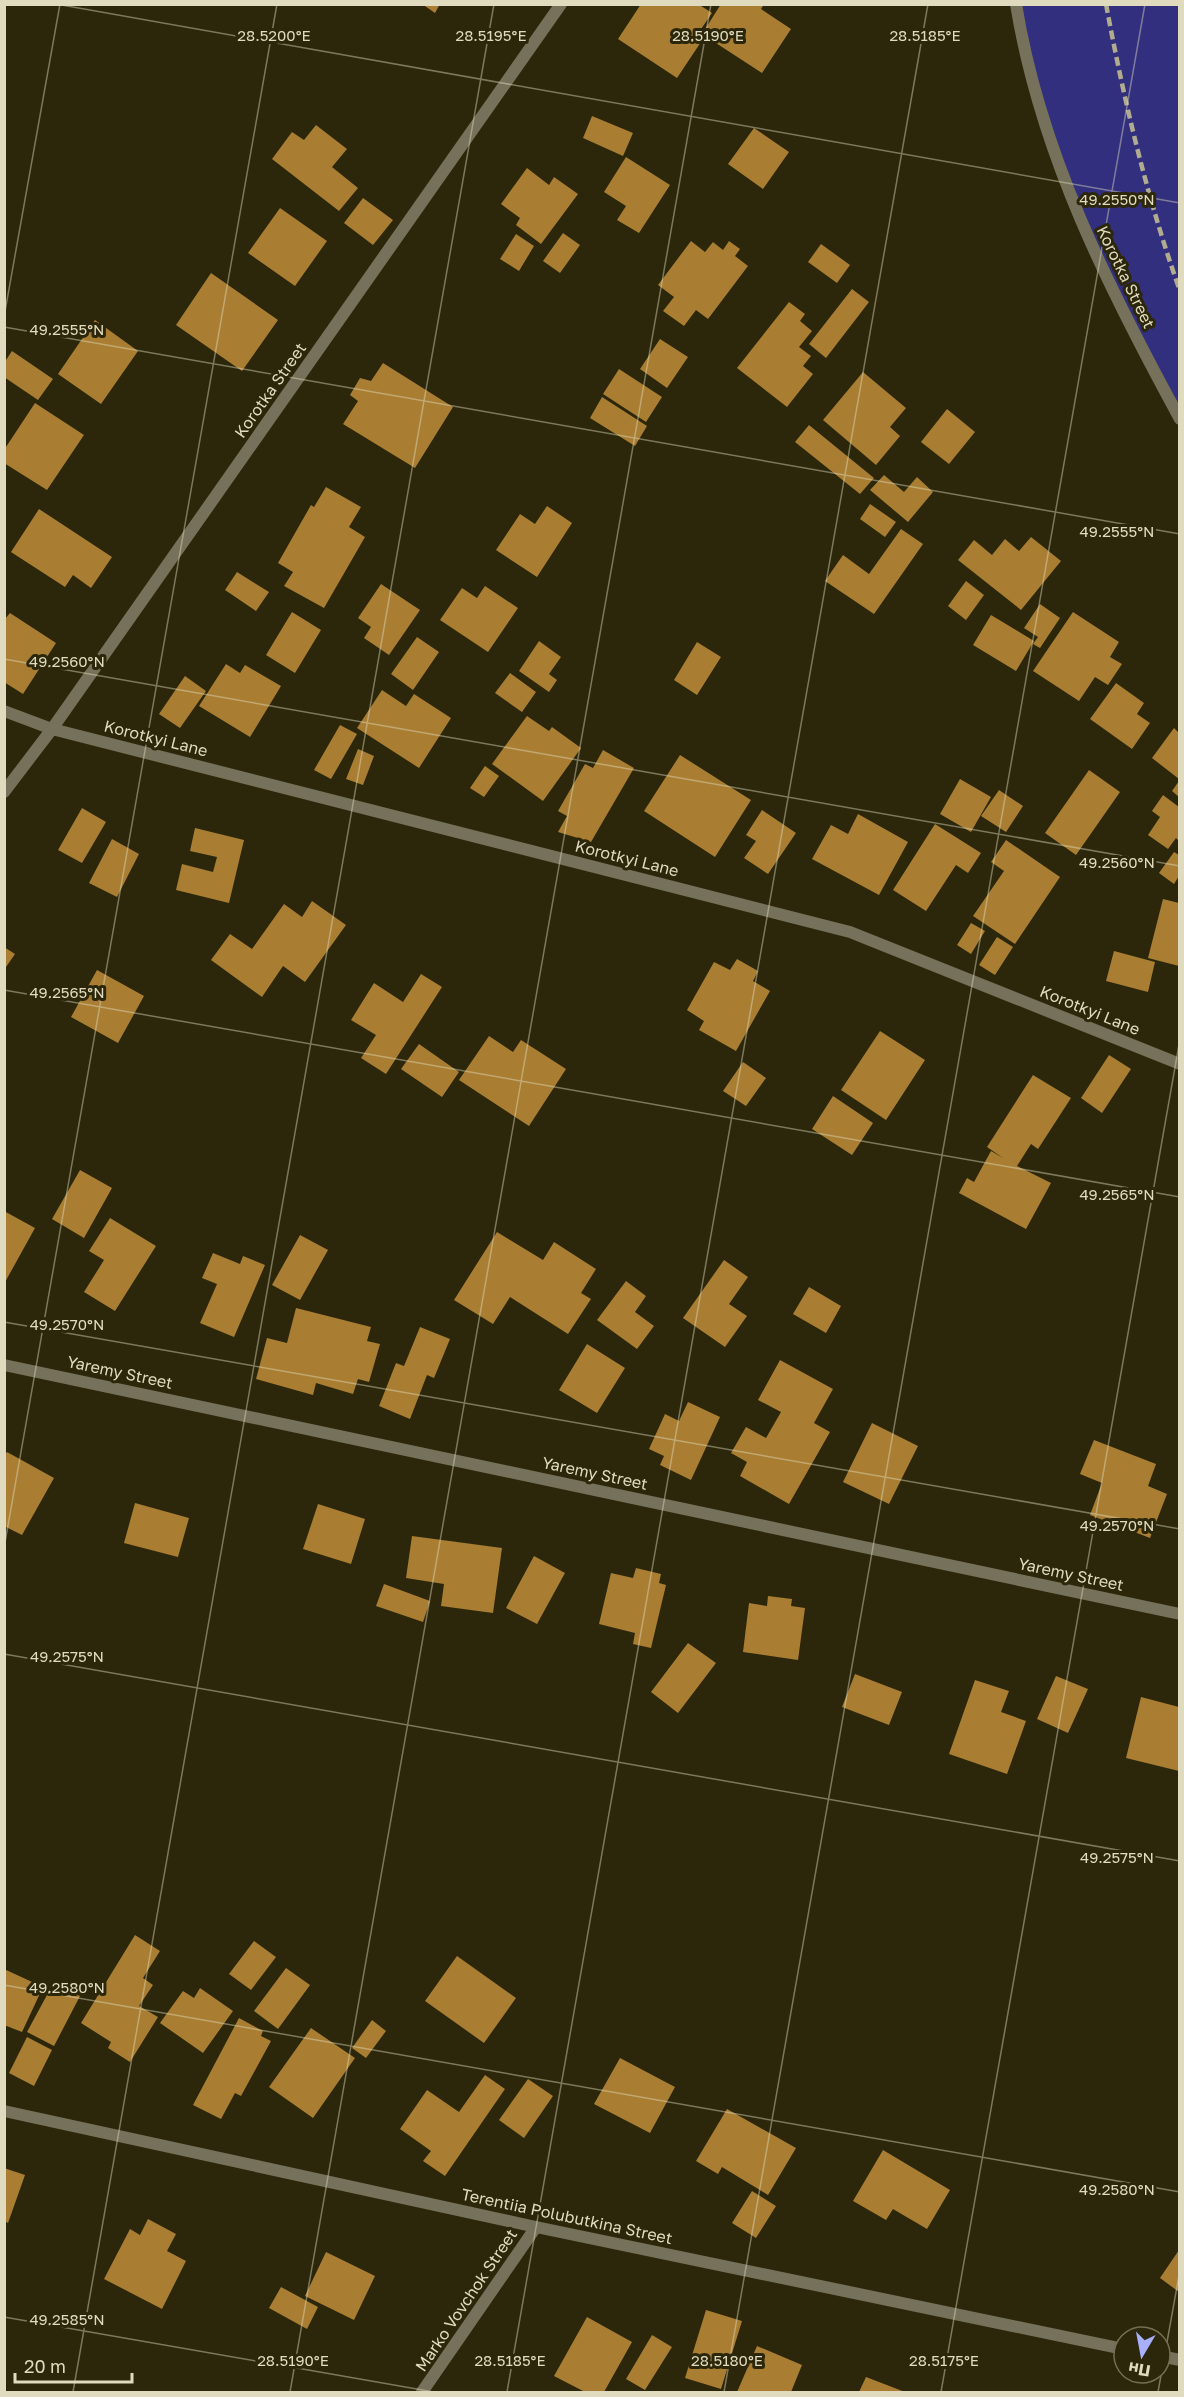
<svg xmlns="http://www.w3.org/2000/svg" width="1184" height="2397" font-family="'Golos Text',sans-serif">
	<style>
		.green { fill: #312f7e }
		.building { fill: #a97e32 }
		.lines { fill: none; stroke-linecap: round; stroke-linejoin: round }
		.service { stroke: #75715a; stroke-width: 12 }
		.minor { stroke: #75715a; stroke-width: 12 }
		.rail { stroke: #b1ac90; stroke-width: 4.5; stroke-dasharray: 9 4.5; stroke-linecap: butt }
		.ticks { fill: none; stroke: #e0dbbf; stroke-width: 1.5; stroke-opacity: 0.45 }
		.labels { text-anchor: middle; stroke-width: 6; stroke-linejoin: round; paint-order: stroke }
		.street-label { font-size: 16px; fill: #e0dbbf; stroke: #2c270a }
		.ticks-label { font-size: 15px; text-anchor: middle; fill: #e0dbbf; stroke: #2c270a; stroke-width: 6; stroke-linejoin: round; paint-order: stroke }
	</style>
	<rect width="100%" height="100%" fill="#2c270a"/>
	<!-- green -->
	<path class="green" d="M1016,5H1179V419L1073,202Z"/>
	<!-- building -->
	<path class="building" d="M422,4H440L435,13Z
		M641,4H698L712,13L697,35L703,39L677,78L618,39Z
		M721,4H764L761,9L791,29L762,73L702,34Z
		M592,116L633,133L623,156L583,138Z
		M316,125L347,149L332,167L358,188L339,211L272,159L292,132L304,140Z
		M754,128L789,152L763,189L728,164Z
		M626,157L670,185L639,233L617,220L626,206L604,192Z
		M527,168L549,185L554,177L578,194L541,244L516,225L520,218L501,204Z
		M363,198L393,220L373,245L344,223Z
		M280,208L327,241L295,286L248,253Z
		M563,233L580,245L560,273L543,261Z
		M516,234L534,246L519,271L500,259Z
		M691,241L705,252L713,242L723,250L729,241L740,249L735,256L748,266L708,319L696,310L684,326L663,311L674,297L658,285Z
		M821,244L850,265L837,283L808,262Z
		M211,273L278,320L242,371L176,325Z
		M852,289L869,302L826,358L809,344Z
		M789,302L805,314L800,321L812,331L799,347L811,356L803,366L813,374L787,407L737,368Z
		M95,320L138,351L101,404L58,374Z
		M660,339L688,357L667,388L640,369Z
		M12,351L53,379L38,400L4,377V363Z
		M383,363L453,407L415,468L343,424L358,401L350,395L360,378L371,381Z
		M619,369L662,397L646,422L603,394Z
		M863,372L906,408L890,427L900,436L876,465L823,420Z
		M602,397L647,426L635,446L590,418Z
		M35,403L84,435L47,490L4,463V450Z
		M947,409L975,432L949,464L921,442Z
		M809,425L874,478L860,494L795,442Z
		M884,475L904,492L917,477L933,492L908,522L870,490Z
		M326,487L361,507L349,527L365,537L324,608L284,586L293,572L278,563L311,505L314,507Z
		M870,504L896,522L885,537L860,519Z
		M547,506L572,523L537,577L496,550L520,514L535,524Z
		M39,509L112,557L91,588L73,575L65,587L11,552Z
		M901,529L923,544L874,614L825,581L843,555L869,574Z
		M1031,537L1061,561L1021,610L958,560L974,540L992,555L1005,539L1019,551Z
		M237,572L269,592L256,611L225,590Z
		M966,581L984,595L966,620L948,606Z
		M381,584L420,610L389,655L364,638L371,627L358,618Z
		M485,586L518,608L488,652L440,620L462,588L477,598Z
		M1040,604L1060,618L1040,648L1033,644L1038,637L1024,628Z
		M292,612L321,630L295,673L266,655Z
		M1073,612L1119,642L1110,657L1122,664L1108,685L1095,677L1079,701L1033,671Z
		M10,613L56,643L23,694L4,682V620Z
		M991,615L1034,641L1016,671L973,645Z
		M417,637L439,652L413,690L391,674Z
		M539,641L561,657L549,674L557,680L549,692L519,671Z
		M697,642L721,657L697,695L674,680Z
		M226,664L240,673L245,665L281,686L250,737L199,706Z
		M510,673L536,692L522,712L495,693Z
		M185,676L206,691L180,728L159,714Z
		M1116,683L1144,703L1137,714L1150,723L1132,749L1090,719Z
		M382,690L406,706L414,694L451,718L419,768L357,728Z
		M527,716L549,731L552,727L581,748L543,801L492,764Z
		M340,725L357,734L331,779L314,770Z
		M1174,728L1179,733V779L1152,758Z
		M358,749L374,756L363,785L346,779Z
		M603,750L634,768L591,842L558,832L567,816L558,811L585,764L593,768Z
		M680,755L751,800L715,857L644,811Z
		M485,766L499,776L484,797L470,788Z
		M1089,770L1120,792L1076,855L1045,833Z
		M960,779L991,797L971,832L940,814Z
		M1179,781V797L1172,791Z
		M999,790L1023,806L1006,832L981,816Z
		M1163,795L1179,807V838L1178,840L1176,838L1168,849L1148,835L1160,817L1152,811Z
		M82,808L106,822L82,863L58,850Z
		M762,810L796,833L768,874L744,858L756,841L746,835Z
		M858,814L908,842L879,895L812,859L831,825L848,834Z
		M935,824L981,853L968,873L956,865L926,911L893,890Z
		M195,828L244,840L229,903L176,890L182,864L213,872L217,857L190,851Z
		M112,839L139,854L117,897L89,883Z
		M1006,840L1060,877L1015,944L973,916L1004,871L991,862Z
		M1174,852L1179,855V876L1174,884L1159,873Z
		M1163,899L1179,903V966L1148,958Z
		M312,901L346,925L305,982L283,966L262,997L211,960L230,934L252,949L284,904L302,917Z
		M971,923L985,931L971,954L957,945Z
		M997,937L1013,947L995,975L979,965Z
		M4,947L15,954L4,970Z
		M1114,951L1155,962L1148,992L1106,981Z
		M737,959L758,971L753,981L770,991L736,1051L699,1030L704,1021L687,1010L714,962L730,970Z
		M97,970L144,996L118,1043L71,1017Z
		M421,974L442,987L386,1074L361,1058L376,1035L351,1020L374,983L403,1002Z
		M880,1031L925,1060L886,1120L841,1090Z
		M489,1036L513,1052L521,1040L566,1069L529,1126L459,1080Z
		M419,1044L459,1072L442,1097L401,1069Z
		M1109,1055L1131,1069L1102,1113L1081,1098Z
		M743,1062L766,1078L746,1106L723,1091Z
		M1033,1075L1071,1098L1038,1149L1031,1144L1017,1166L1051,1183L1026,1229L959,1193L967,1178L974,1182L991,1151L1003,1158L987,1147Z
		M833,1096L873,1123L852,1155L812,1129Z
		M80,1170L112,1188L84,1238L52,1219Z
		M4,1211L35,1228L4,1284Z
		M110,1218L156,1246L115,1311L84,1292L104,1260L89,1251Z
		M497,1232L543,1260L554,1242L596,1269L581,1293L591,1299L568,1334L510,1297L493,1324L454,1300Z
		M300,1235L328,1250L300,1300L272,1285Z
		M213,1253L240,1264L243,1256L265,1265L234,1337L200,1323L217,1284L202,1278Z
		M724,1260L748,1277L729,1304L747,1316L725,1347L683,1318Z
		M626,1281L646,1296L635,1312L654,1326L637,1349L597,1320Z
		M809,1287L841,1306L826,1333L793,1314Z
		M296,1308L371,1327L367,1341L380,1344L369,1382L358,1379L353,1394L316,1383L313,1395L256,1379L267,1338L287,1343Z
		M420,1327L450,1339L434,1378L427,1375L410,1419L379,1406L396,1363L404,1366Z
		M587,1344L625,1368L597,1413L559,1390Z
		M780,1360L833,1389L814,1423L830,1432L789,1504L740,1476L747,1462L731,1453L746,1427L766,1438L781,1412L758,1400Z
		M688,1402L720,1417L691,1480L660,1465L664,1456L649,1449L665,1414L679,1421Z
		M872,1423L918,1446L889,1504L843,1482Z
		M1094,1440L1156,1464L1148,1486L1167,1494L1150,1538L1090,1515L1102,1483L1080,1474Z
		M7,1452L54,1478L22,1535L4,1526V1456Z
		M135,1503L189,1518L178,1557L124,1543Z
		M318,1504L365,1519L351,1564L303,1549Z
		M412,1536L502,1548L493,1613L441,1606L444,1584L406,1578Z
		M534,1556L565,1573L537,1624L506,1608Z
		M636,1568L661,1574L659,1583L666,1585L651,1648L633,1644L635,1633L599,1624L611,1573L633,1578Z
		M384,1584L430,1601L423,1622L376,1606Z
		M768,1596L792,1599L791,1606L805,1608L798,1660L743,1652L749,1603L767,1606Z
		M688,1643L716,1663L678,1713L651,1692Z
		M855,1674L902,1692L889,1725L842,1707Z
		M1056,1676L1088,1689L1068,1733L1037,1719Z
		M975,1680L1009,1691L1001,1712L1026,1721L1007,1774L949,1754Z
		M1141,1697L1179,1707V1771L1126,1758Z
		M135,1935L160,1951L143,1978L153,1985L139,2006L158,2017L130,2062L108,2048L111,2042L81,2023Z
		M254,1941L276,1957L251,1990L229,1974Z
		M457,1956L516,1998L484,2043L425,2001Z
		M286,1968L310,1985L278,2029L254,2011Z
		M4,1969L43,1987L22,2032L4,2025Z
		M54,1982L80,1996L54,2046L27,2032Z
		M200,1988L233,2011L203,2053L160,2023L183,1991L194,1998Z
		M239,2018L263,2031L261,2036L271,2041L241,2096L235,2093L221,2119L193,2105Z
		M372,2020L386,2031L366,2058L352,2048Z
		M311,2028L355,2058L313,2118L269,2087Z
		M27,2037L52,2050L34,2086L9,2073Z
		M620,2058L675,2087L650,2133L594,2104Z
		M485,2075L505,2089L445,2176L423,2161L431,2151L400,2129L427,2090L459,2112Z
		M528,2079L553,2096L524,2138L499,2120Z
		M727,2109L796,2148L768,2195L722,2167L718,2174L696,2161Z
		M883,2150L950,2190L927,2229L893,2209L886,2220L853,2201Z
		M4,2168L25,2175L8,2223L4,2221Z
		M752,2191L776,2206L756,2238L732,2223Z
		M148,2219L176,2234L167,2251L186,2261L162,2309L104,2279L130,2229L140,2235Z
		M1179,2250V2292L1160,2278Z
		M326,2252L375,2276L354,2320L305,2296Z
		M281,2287L318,2307L307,2329L269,2308Z
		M706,2310L742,2321L721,2389L685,2378Z
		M587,2317L632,2342L604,2392H585L554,2376Z
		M652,2335L672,2347L645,2390L626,2379Z
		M757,2346L802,2365L791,2392H737Z
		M866,2377L905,2392H859Z"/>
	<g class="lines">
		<!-- service -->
		<path class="service" d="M4,711L52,729"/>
		<!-- minor -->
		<path class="minor" d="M1016,4C1040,153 1109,289 1180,419
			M52,729L850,932L1180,1064
			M4,792L52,729L561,4
			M4,1365L1180,1614
			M4,2111L536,2227L1124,2349
			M1160,2356L1180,2360
			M422,2392L536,2227"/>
		<!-- rail -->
		<path class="rail" d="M1106,4C1124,101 1147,198 1180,291"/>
	</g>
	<!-- ticks -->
	<path class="ticks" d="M56,4L1180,203M4,317L60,4M4,327L1180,534M4,659L1180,866M4,990L1180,1197M4,1322L1180,1529M4,1548L277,4M4,1654L1180,1861M4,1985L1180,2192M4,2317L434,2392M73,2392L494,4M290,2392L711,4M507,2392L928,4M724,2392L1145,4M941,2392L1180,1039M1158,2392L1180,2270"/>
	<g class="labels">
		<!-- street labels -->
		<g class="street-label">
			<text transform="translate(1126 277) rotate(64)" y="6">Korotka Street</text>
			<text transform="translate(270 390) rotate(-55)" y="6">Korotka Street</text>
			<text transform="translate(156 738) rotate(14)" y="6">Korotkyi Lane</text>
			<text transform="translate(627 858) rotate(14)" y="6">Korotkyi Lane</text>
			<text transform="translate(1090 1010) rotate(22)" y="6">Korotkyi Lane</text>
			<text transform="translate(120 1372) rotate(12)" y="6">Yaremy Street</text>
			<text transform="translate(595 1473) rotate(12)" y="6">Yaremy Street</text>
			<text transform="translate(1071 1574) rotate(12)" y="6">Yaremy Street</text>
			<text transform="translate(567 2216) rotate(12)" y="6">Terentiia Polubutkina Street</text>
			<text transform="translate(466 2300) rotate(-56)" y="6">Marko Vovchok Street</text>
		</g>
	</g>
	<g class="ticks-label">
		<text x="274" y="41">28.5200°E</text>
		<text x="491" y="41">28.5195°E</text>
		<text x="708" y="41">28.5190°E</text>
		<text x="925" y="41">28.5185°E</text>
		<text x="1117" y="205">49.2550°N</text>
		<text x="67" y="335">49.2555°N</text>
		<text x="1117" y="537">49.2555°N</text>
		<text x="67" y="667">49.2560°N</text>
		<text x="1117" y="868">49.2560°N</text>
		<text x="67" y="998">49.2565°N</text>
		<text x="1117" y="1200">49.2565°N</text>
		<text x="67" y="1330">49.2570°N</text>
		<text x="1117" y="1531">49.2570°N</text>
		<text x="67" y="1662">49.2575°N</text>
		<text x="1117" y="1863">49.2575°N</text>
		<text x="67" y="1993">49.2580°N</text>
		<text x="1117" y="2195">49.2580°N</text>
		<text x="67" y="2325">49.2585°N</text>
		<text x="293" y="2366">28.5190°E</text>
		<text x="510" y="2366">28.5185°E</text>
		<text x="727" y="2366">28.5180°E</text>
		<text x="944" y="2366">28.5175°E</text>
	</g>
	<!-- border -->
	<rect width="1184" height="2397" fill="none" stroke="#e0dbbf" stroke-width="12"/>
	<!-- north arrow -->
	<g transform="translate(1142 2355) rotate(190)"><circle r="28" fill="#2c270a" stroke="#746f52" stroke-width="1.5"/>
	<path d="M0-4.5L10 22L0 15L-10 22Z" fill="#a8b0fc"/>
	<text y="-9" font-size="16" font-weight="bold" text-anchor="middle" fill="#e0dbbf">Пн</text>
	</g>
	<!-- scale -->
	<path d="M15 2373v9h117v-9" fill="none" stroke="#e0dbbf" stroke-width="3"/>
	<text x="24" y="2373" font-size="18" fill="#e0dbbf" stroke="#2c270a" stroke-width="4.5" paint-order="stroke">20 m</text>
</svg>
